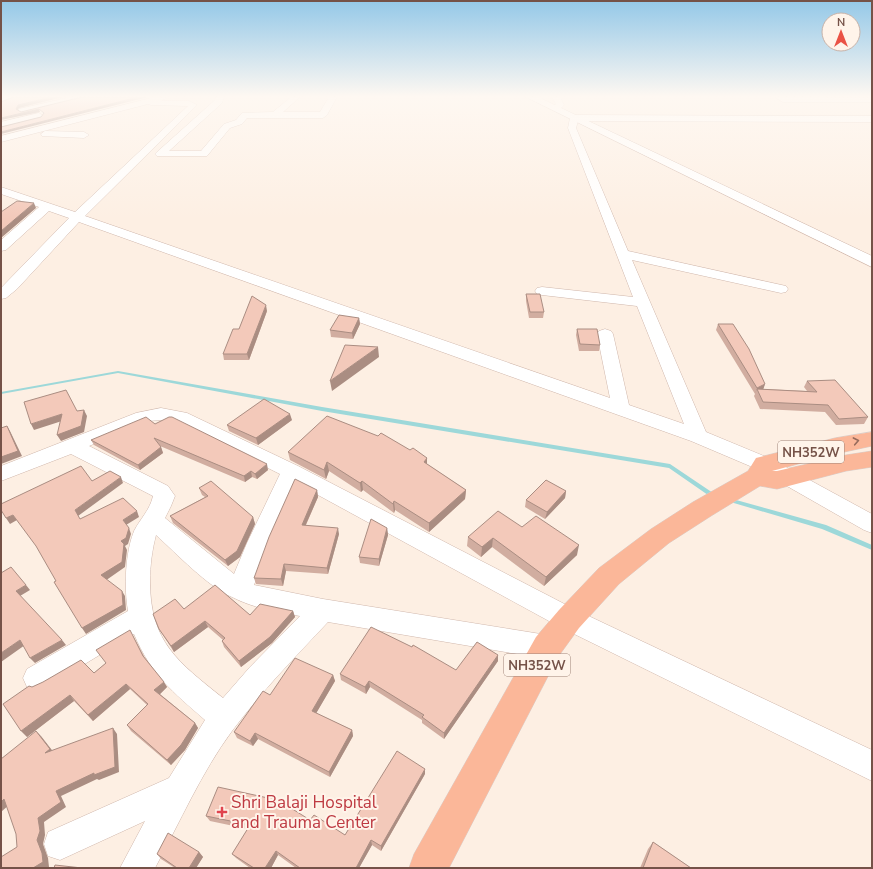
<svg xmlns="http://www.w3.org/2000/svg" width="873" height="869" font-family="'Nunito Sans',sans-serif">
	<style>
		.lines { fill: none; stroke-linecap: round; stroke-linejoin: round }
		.stream { fill: #9dd8d9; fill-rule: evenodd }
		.minor-casing { stroke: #d0b7ac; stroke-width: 1 }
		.tertiary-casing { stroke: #d0b7ac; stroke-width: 1 }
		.trunk-casing { stroke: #d8cfcc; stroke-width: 1 }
		.minor { fill: #fff; fill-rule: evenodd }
		.tertiary { fill: #fff; fill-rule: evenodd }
		.trunk { fill: #fbb799; fill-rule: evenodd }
		.wall { fill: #d1ada0 }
		.shaded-wall { fill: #aa8d82 }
		.building { fill: #f3c9ba; stroke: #aa8d82 }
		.oneway { stroke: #966b5c }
		.health-dot { fill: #e0444e; stroke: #fff4ea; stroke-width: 1.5 }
		.labels { text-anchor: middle; stroke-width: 4; stroke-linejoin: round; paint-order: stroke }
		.shield { fill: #fff4ea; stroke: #9e8379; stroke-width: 1 }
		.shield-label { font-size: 13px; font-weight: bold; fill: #755248 }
		.near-health-label { font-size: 17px; fill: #be3a42; stroke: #fff4ea; text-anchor: start }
	</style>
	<rect width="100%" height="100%" fill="#fdefe3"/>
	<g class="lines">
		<!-- stream -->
		<path class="stream" d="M118,371L322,407L670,464L716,495L717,496L716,497L714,498L708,495L669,468L322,411L118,373L1,394V392Z
			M729,498L826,525L872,545V550L822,529L727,501L726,500L727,499Z"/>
		<!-- minor casing -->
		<g class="minor-casing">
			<path id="minor" d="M6,97H20L1,103V99Z
				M71,97H87L22,113L18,111L19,109Z
				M155,97L166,98L161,101H189L197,105L85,216L610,398L597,334L599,331L605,329L611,331L613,334L629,405L684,424L637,306L542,295L537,294L535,291L537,288L542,287L633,297L568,128L570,118L574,115L872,116V122L578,121L576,128L628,251L786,286L788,289L786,292L781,293L632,260L706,432L771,459L872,514V533L864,530L757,469L691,441L79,222L17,289L6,298L1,299V288L69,218L49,211L6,250L1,251V240L39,207L1,194V187L75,212L188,106L151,105L148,104L1,142V136Z
				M216,97H224L222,103L169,151H201L224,124L236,120L242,113L273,112L291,97H300L283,112H320L329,97H337L327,115L323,118H247L242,124L230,128L207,156H157L155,154L157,152L215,100Z
				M552,97H560L564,105C561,109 557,111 552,110L551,108L556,104Z
				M775,97L872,98V102H783Z
				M39,113L43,116L42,118L1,128V122Z
				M45,131L84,132L89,135L84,138L42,136L41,134Z
				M161,408L187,413L298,466L578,611L872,750V781L560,627L296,483L269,543L254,585L323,599L547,635L556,639L560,647L556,655L547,659L328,622C295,657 261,692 232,731C201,773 180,822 155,868H120L145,821L60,860L48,856L44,844L48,832L169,778L205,720C172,691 152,676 134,634L47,687L37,691L27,687L23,678L27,669L128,611C124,589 125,553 134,531C140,519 150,510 153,496L71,454L1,481V466L136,413ZM161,420L174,421L280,474L247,543L234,574L165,518L171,506L175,496L168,486L89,446L149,421ZM156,535C177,554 207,586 232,597C253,608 277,612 300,616L250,667L223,698C178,662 150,642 150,581C150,566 152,550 156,535Z"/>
		</g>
		<!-- tertiary casing -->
		<g class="tertiary-casing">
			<path id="tertiary" d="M526,97H538L872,256V267Z"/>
		</g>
		<!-- trunk casing -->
		<g class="trunk-casing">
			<path id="trunk" d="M872,432V446L835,454L772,471H777L846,455L872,451V467L846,471L777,489L760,486L711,516L669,543L619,584L579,628L558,657L449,868H409L414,854L536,637L559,610L599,568L651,529L693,502L748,471L756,458L835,438Z"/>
		</g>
		<!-- minor -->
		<use href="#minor" class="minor"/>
		<!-- tertiary -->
		<use href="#tertiary" class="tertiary"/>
		<!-- trunk -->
		<use href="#trunk" class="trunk"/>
	</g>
	<!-- wall -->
	<path class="wall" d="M526,294L544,312L543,318H529L526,301Z
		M267,311L249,360H224L223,354L239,329Z
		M359,318L360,324L353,339L331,337L330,330Z
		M718,324L765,384L763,389L807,391L804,387L807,381L868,417L864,424L836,425L825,412L760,409L754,396L755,394L716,330Z
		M577,329L600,345L599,351H579L576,335Z
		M292,420L258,445L229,431L227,425Z
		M155,424L268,470L257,479L252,477L245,482L160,446L161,447L163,453L140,470L94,445L91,440Z
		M410,450L427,458V464L466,490L465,499L429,532L395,510L394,513L363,490L361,492L329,471L326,479L290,460L288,452Z
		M199,488L253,517L255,524L240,557L228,566L173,523L170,516L205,497L202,495Z
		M317,490L318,497L306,525L339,534L328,574L286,571L283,586L256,584L254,578Z
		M566,491L565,498L545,519L525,507L526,500Z
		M522,527L577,555L544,586L492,547L481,557L467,546L468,537Z
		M387,528L388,535L379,566L360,563L359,557Z
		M184,609L250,615L293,611L295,617L272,643L241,667L224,647L222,641L223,640L208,627L174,652L159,629Z
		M133,636L145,658L167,687L160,694L195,723L198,728L185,750L171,765L131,731L127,725L147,705L130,689L93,721L74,701L27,737L32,687L94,673L106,663Z
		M498,655V661L444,739L422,723V720L370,687L366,694L341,680L340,674L456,670Z
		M333,675L335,681L316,713L352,730L353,736L330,777L258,739L253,746L237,738L234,732L270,695Z
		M425,774L381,851L372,845L359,868H296L278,855L271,868H250L236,858L232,854L248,829L210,821L206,816L310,820L345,835Z
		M653,842L691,868H640L648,849Z
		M199,852L203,857L196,868H175L161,859L157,854Z"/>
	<!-- shaded-wall -->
	<path class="shaded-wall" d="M52,97H63L19,108L17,111L16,109L18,105Z
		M138,97H148L1,134V132Z
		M39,109L40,112L1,120V118Z
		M34,203L36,208L1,238V231Z
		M266,305L267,311L249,360L247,354Z
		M359,318L360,324L353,339L352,333Z
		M378,347L379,357L332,391L330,381Z
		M765,384L763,390L757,389L755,394L757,388Z
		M84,410L87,416L84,432L61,441L57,435Z
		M62,414L65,420L34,430L31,424Z
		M290,414L292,420L258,445L256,438Z
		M7,426L10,431L22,456L1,464V457Z
		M161,447L163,453L140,470L138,465Z
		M427,458V466L424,462Z
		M327,462L329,471L326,479L324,470Z
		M267,464L268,470L257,479L255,474Z
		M251,471L252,477L245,482L244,476Z
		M121,477L123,483L78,516L75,510Z
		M362,481L363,490L361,492L360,483Z
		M317,490L318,497L303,531L302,525Z
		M466,490L465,499L429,532V523Z
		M566,491L565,498L545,519L547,512Z
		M394,501L395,510L394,513L393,504Z
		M137,511L139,517L126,525L123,520Z
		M13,515L17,520L10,524L6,518Z
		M253,517L255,524L240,557L228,566L225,560Z
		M129,528L131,534L128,544L125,546L127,550L125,567L105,581L101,575Z
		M338,528L339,534L328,574L327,568Z
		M387,528L388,535L379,566V559Z
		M493,538L492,547L481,557L482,547Z
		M579,545L577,555L544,586L546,577Z
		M284,564L286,571L283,586L281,579Z
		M26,585L30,590L20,596L16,591Z
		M122,591L125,596L126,610L86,634L82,628Z
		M293,611L295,617L272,643L241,667L239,661Z
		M205,621L208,627L174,652L171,646Z
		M20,640L25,645L1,662V653Z
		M62,640L66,645L35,663L30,658Z
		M498,655V661L444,739V733Z
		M333,675L335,681L314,717L312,711Z
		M369,681L370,687L366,694L365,687Z
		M164,682L167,687L158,696L154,690Z
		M126,684L130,689L93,721L88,715Z
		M70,695L74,701L27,737L21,731Z
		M195,723L198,728L185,750L171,765L167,760Z
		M113,728L117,734L119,772L99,780L97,779L61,796L66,807L44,822L45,835L43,844L48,858L49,867L46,868H33L37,840L38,818L56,791Z
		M352,730L353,736L330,777L329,772Z
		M36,731L41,736L55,754L45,753Z
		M255,733L258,739L253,746L250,741Z
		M425,769V774L381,851V846Z
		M4,799L10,804L1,812V802Z
		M371,840L372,845L359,868H356Z
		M276,851L278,855L271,868H265Z
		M199,852L203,857L196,868H189Z"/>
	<!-- building -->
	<path class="building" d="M13,97H52L18,105L16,109L21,112L82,97H138L1,132V127L41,117L44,113L39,109L1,118V102Z
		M17,201L34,203L1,231V212Z
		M526,294H540L544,312H530Z
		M252,296L266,305L247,354H223L233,329H239Z
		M339,315L359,318L352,333L330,330Z
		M718,324H733L749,349L765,384L757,388Z
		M577,329H597L600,345L580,344Z
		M345,345L378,347L330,381Z
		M835,380L868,417L839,419L828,405L763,402L757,389L817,392L807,381Z
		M66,390L77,411L84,410L81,426L57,435L62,414L31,424L24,402Z
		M264,399L290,414L256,438L227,425Z
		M327,416L378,436L381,433L410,450L413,448L427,458L424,462L466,490L429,523L394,501L393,504L362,481L360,483L327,462L324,470L288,452Z
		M146,417L155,424L169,417H172L267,464L255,474L251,471L244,476L154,438L161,447L138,465L91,440Z
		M7,426L18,451L1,457V428Z
		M81,466L92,481L110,471L121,477L75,510L80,519L123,498L137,511L123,520L129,528L126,538L121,541L124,544L122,562L101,575L122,591L123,605L82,628L54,582L56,581L36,546L13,515L6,518L1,510V504Z
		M295,479L317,490L302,525L338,528L327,568L284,564L281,579L254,578L269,537Z
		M546,480L566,491L547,512L526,500Z
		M211,481L253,517L237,551L225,560L170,516L208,496L199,488Z
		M498,511L522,527L536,516L579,545L546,577L493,538L482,547L468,537Z
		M371,519L387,528L379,559L359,557Z
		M11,567L26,585L16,591L62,640L30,658L20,640L1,653V573Z
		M215,585L250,615L260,604L293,611L270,637L239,661L222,641L225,638L205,621L171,646L159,629L153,614L175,599L184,609Z
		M371,627L412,647L413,645L456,670L477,642L498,655L444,733L422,717L424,715L369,681L365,687L340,674Z
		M130,630L143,656L164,682L154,690L195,723L181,745L167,760L127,725L148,704L126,684L88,715L70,695L21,731L3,704L29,686L32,687L43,682L81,660L94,673L106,663L96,650Z
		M295,658L333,675L312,711L352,730L329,772L255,733L250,741L234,732L263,691L270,695Z
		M113,728L115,767L94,775V773L56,791L61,802L38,818L40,831L37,840L42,853L43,862L33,868H1V857L17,847L16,834L4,799L1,802V759L36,731L50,749L45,753Z
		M397,751L425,769L381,846L371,840L356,868H300L276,851L265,868H254L232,854L250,825L206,816L218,787L268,798L270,795L310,820L314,815L345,835Z
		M168,833L199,852L189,868H177L157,854Z
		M653,842L691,868H643Z
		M55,865L82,868H54Z"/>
	<!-- one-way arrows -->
	<defs><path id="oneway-chevron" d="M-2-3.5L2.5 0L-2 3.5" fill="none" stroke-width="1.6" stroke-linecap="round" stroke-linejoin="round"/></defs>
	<use class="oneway" href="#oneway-chevron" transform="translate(856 441) rotate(-11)"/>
	<!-- sky -->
	<linearGradient id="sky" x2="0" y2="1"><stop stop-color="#94c8e8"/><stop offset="0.44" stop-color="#fef8f2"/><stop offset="1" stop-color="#fef8f2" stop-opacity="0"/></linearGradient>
	<rect width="873" height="219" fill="url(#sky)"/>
	<!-- markers -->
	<path class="health-dot" d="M220 806h4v4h4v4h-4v4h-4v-4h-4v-4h4z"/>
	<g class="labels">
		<!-- shield labels -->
		<g class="shield">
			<rect x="778" y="441" width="66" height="22" rx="3"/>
			<rect x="504" y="654" width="66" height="22" rx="3"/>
		</g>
		<g class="shield-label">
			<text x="811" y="457">NH352W</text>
			<text x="537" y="670">NH352W</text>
		</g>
		<!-- near-health labels -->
		<g class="near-health-label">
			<text x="231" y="808">Shri Balaji Hospital<tspan x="231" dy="20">and Trauma Center</tspan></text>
		</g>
	</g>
	<!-- border -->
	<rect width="873" height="869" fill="none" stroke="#755248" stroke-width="4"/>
	<!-- north arrow -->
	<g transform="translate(841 32)"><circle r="19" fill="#fff4ea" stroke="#c8b3a9"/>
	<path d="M0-3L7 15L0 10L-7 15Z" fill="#ea5245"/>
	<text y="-6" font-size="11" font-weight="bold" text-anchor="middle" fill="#755248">N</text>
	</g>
</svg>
